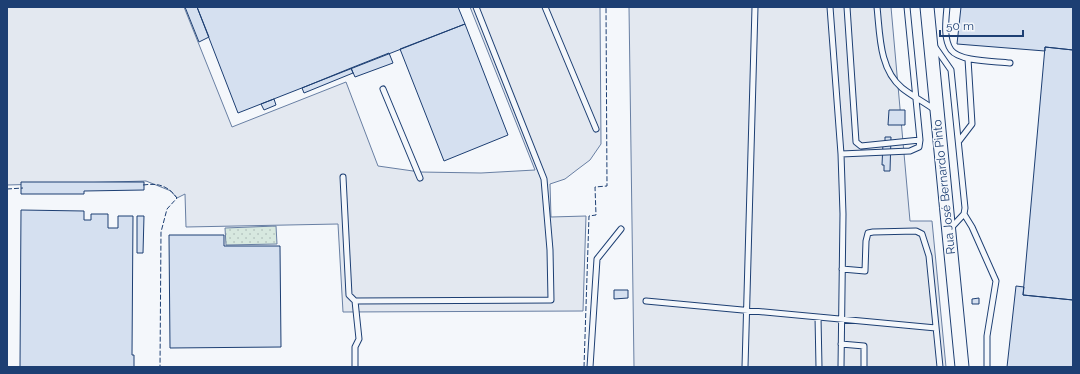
<svg xmlns="http://www.w3.org/2000/svg" width="1080" height="374" font-family="Raleway,sans-serif">
	<style>
		.park { fill: url(#park-dots); stroke: #687fa3 }
		.parking { fill: #e3e8f0; stroke: #687fa3 }
		.building { fill: #d5e0f0; stroke: #1d3f73 }
		.lines { fill: none; stroke-linecap: round; stroke-linejoin: round }
		.service-casing { stroke: #1d3f73; stroke-width: 7 }
		.tertiary-casing { stroke: #1d3f73; stroke-width: 15 }
		.service { stroke: #f4f7fb; stroke-width: 5 }
		.tertiary { stroke: #f4f7fb; stroke-width: 13 }
		.fence { stroke: #1d3f73; stroke-width: 1; stroke-dasharray: 5 2; stroke-linecap: butt }
		.labels { text-anchor: middle; stroke-width: 3; stroke-linejoin: round; paint-order: stroke }
		.street-label { font-size: 12px; fill: #1d3f73; stroke: #f4f7fb }
	</style>
	<defs>
		<pattern id="park-dots" width="8" height="8" patternUnits="userSpaceOnUse"><rect width="8" height="8" fill="#d7e8df"/><path d="M2 2h.1M6 6h.1" fill="none" stroke="#b8c8c3" stroke-width="1.8" stroke-linecap="round"/></pattern>
	</defs>
	<rect width="100%" height="100%" fill="#f4f7fb"/>
	<!-- park -->
	<path class="park" d="M276,226L277,244L226,245L225,228Z"/>
	<!-- parking -->
	<path class="parking" d="M7,7H184L232,127L346,82L378,166L420,172L481,173L535,170L470,7H600L601,144L590,160L578,169L565,179L550,184L551,217L586,216L583,311L343,312L338,224L186,227L185,194L177,198L171,191L146,181L7,185Z
		M629,7H891L910,221H932L946,367H634Z"/>
	<!-- building -->
	<path class="building" d="M185,7H197L209,37L199,42Z
		M197,7H458L465,24L238,113Z
		M961,7H1073V50L1045,47V51L957,44Z
		M465,24L508,135L444,161L400,49Z
		M1045,47L1073,50V300L1023,295Z
		M389,53L393,63L355,77L351,68Z
		M351,68L353,73L304,93L302,88Z
		M274,99L276,105L264,110L261,104Z
		M889,110H905V125H888Z
		M885,137H891L890,171H884V165H882L883,143H885Z
		M21,182H144V190L84,191V194H21Z
		M21,210L84,211V220H91V214H108V228H118V216H133L132,355H134V367H20Z
		M137,216H144L143,253H137Z
		M169,235H224V246H280L281,347L170,348Z
		M1016,286L1024,287L1023,295L1073,300V367H1007Z
		M614,290H628V298L614,299Z
		M979,298V304H972V299Z"/>
	<g class="lines">
		<!-- service casing -->
		<g class="service-casing">
			<path id="service" d="M545,7L596,129
				M830,7L841,154L843,214L841,367
				M847,7L856,142L861,146L920,140
				M877,7C880,34 879,69 902,88C912,96 924,102 935,110
				M947,7C946,19 943,39 951,50C960,62 996,61 1010,63
				M935,47L951,70L965,208L964,214L950,229
				M383,89L420,178
				M959,141L972,124L968,59
				M841,154L910,151L919,147L920,140L907,7
				M343,177L349,295L355,301L551,300L550,250L544,179L476,7
				M964,214L972,227L996,281L987,336V367
				M842,269L865,271L866,241L868,233L873,232L916,231L922,234L929,256L940,367
				M646,301L936,328
				M818,317L819,367
				M841,344L864,346V367
				M355,367V347L359,339L355,301
				M590,367L597,259L621,229
				M745,367L755,7"/>
		</g>
		<!-- tertiary casing -->
		<g class="tertiary-casing">
			<path id="tertiary" d="M927,7L962,367"/>
		</g>
		<!-- service -->
		<use href="#service" class="service"/>
		<!-- tertiary -->
		<use href="#tertiary" class="tertiary"/>
		<!-- fence -->
		<path class="fence" d="M143,185C158,183 167,185 177,198L167,209L161,232L160,367
			M7,189L23,188
			M584,367L589,216L596,215L595,187L607,186L606,7"/>
	</g>
	<g class="labels">
		<!-- street labels -->
		<g class="street-label">
			<text transform="translate(944 187) rotate(-96)" y="4">Rua José Bernardo Pinto</text>
		</g>
	</g>
	<!-- border -->
	<rect width="1080" height="374" fill="none" stroke="#1d3f73" stroke-width="16"/>
	<!-- scale -->
	<path d="M940 30v6h83v-6" fill="none" stroke="#1d3f73" stroke-width="2"/>
	<text x="946" y="30" font-size="12" fill="#1d3f73" stroke="#f4f7fb" stroke-width="3" paint-order="stroke">50 m</text>
</svg>
